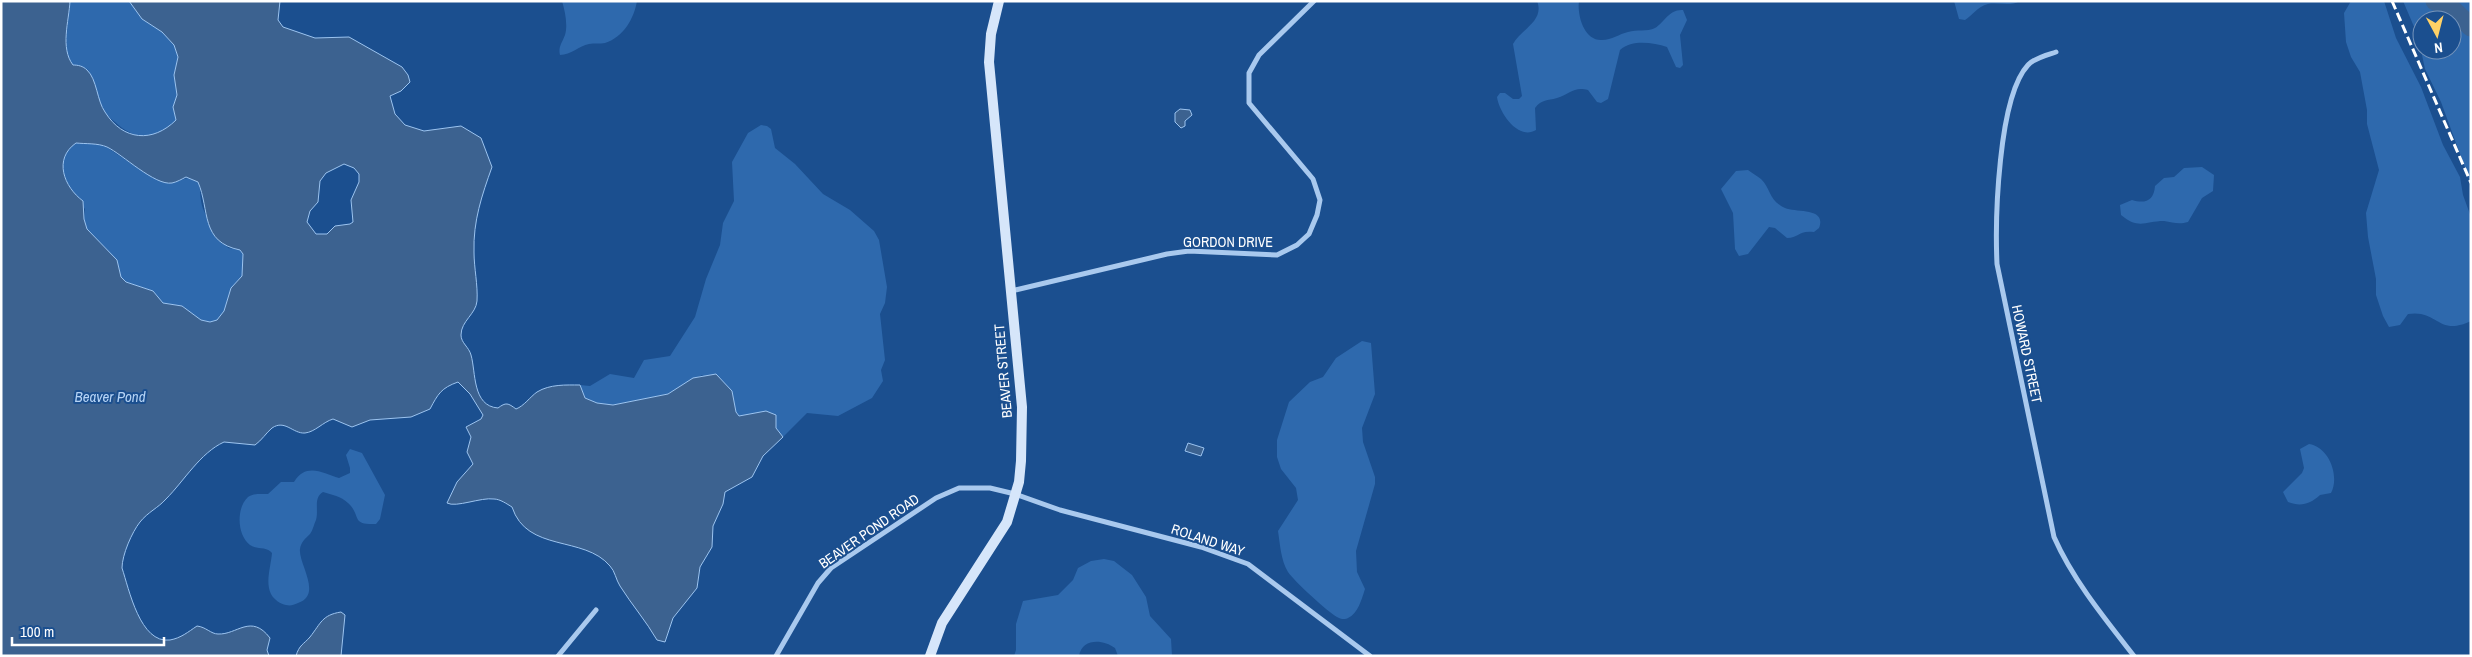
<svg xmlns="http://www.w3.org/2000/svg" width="2472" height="657" font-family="'Archivo Narrow',sans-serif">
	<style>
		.green { fill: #2e69ad; fill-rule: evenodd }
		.water { fill: #3c6290; stroke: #9cc4f0; fill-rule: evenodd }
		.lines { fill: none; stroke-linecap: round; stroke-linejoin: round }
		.river { stroke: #3c6290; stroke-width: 19 }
		.street { stroke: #a9c9ee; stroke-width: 5 }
		.secondary { stroke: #d6e6fa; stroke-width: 10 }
		.rail { stroke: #fff; stroke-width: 3; stroke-dasharray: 9 4; stroke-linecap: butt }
		.labels { text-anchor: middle; stroke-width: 4; stroke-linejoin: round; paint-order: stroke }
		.street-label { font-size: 14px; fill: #fff; stroke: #1b4f8f }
		.water-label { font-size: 15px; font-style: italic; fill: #b5d3f5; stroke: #1b4f8f }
	</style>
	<rect width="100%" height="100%" fill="#1b4f8f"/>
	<!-- green -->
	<path class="green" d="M70,1H129L142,19L162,32L174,45L178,57L174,75L177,95L173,107L176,120C156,140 136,142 115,122C111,119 106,115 104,111C97,98 93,84 88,70C83,69 76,68 72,65C61,56 70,15 70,1Z
		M562,1H637C634,18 624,37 605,43C600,44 594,43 589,44C579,46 571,55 560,55C558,47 562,43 565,35C568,25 565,11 562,1Z
		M1537,1H1579C1577,15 1584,41 1602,40C1612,40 1619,34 1628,32C1637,29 1647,32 1655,28C1665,22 1669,9 1683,10L1687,20L1680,35L1683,65L1680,68L1676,67L1667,47C1653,43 1633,39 1620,50L1608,99L1601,103L1597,102L1588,90C1574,86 1570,94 1557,98C1547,101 1542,99 1535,108L1536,130C1518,141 1499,112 1497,97L1500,93H1505L1513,99H1519L1522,96L1513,44C1521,29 1545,21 1537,1Z
		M1954,1H2020C2010,7 1999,2 1988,4C1977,7 1973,15 1965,20L1959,19Z
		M2351,1H2384L2396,38L2421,87L2443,145L2460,177L2463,195L2471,217V321C2438,337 2438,309 2408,314L2400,325L2389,327L2383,316L2376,295V279L2368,237L2366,213L2379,170L2367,124V110L2360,72L2351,57L2346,42L2344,13Z
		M2403,1H2471V184L2441,102L2425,69L2418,36ZM2422,20H2452V50H2422Z
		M761,125L767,126L771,129L775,148L795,164L823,194L850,210L874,231L879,240L887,287L885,303L880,314L885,360L881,370L883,381L872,398L838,416L807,413L783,437L776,428V423L739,416L736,412L732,391L702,375L668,394L613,405L597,403L585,398L580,385L590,386L610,374L634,378L644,360L670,356L695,317L706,279L720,245L723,223L734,201L732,162L748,133Z
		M76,143L99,144L108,148L142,171L172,183C210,168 195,190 204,211C209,224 221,236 228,248L240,250L243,254L242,276L231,288L224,311L217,321L210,322L201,320L182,306L163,303L153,291L126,282L121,277L117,260L87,229L84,219L85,209C70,190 49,161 76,143Z
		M2202,167L2214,175L2213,191L2202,198L2188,222C2178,225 2173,222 2164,221C2145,221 2139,230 2121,215L2120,205L2132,200C2145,204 2154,201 2155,186L2164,178L2174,177L2184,168Z
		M1748,170C1752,173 1757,176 1761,179C1771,189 1769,201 1785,208C1796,213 1827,207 1819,228L1814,232C1798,230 1799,238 1787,238L1775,228L1769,227L1748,254L1739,256L1735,249L1733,213L1721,189L1736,171Z
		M1362,341L1371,343L1375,394L1362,428L1363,442L1375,477V484L1356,551L1357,572L1365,589C1362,598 1358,614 1348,618C1345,620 1340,619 1337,617C1328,612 1294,581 1288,572C1281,561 1280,544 1278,531L1298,500L1296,488L1281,469L1277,457V440L1289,402L1310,382L1323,377L1336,358Z
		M2309,444C2329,447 2340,476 2331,493L2320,495C2310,504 2301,507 2288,502L2283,492L2302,473L2304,468L2300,449Z
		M350,449L362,453L385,495L380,519L376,524C350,525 362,516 348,503C341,496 332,495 323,492C313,498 319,510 316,520C314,524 313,530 310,534C305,539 301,542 300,549C298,563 323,595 298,603C293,605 291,606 286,605C281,604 274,600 271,594C265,582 271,566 272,553C267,546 257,550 250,545C237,535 236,508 248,497C253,493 262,494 268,494L281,482H294C306,462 323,473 339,478L350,473V468L346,455Z
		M1104,559L1114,561L1132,575L1146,597L1150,616L1171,639L1172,656H1118L1115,648C1103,639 1082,638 1079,656H1014L1016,650V624L1023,601L1058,595L1073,580L1078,568L1091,561Z"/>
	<!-- water -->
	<path class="water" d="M1,1H70C69,21 60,48 73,65C78,65 83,66 87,70C97,79 97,101 105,112C123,141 153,143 176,120L173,107L177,95L174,75L178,57L174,45L162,32L142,19L129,1H280L278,20L283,27L315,38L349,37L402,67L408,75L410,82L401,91L390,96L395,114L405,125L424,131L461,126L481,138L492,167C482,195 473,221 474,252C474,268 478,285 477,301C476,314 461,321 461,335C461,343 469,347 471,355C476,372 472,406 498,408C506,402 508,403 516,409C524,406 530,397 537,392C550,384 566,385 580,385L585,398L597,403L613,405L668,394L693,378L716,374L732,391L736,412L739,416L766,411L776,415V428L783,437L763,456L752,477L725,492L723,504L713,526L712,547L700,567L697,588L673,618L665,642L657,640C646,621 632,605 620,586C616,580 615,571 610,566C584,535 527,553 512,507C507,504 500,499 494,499C481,497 456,508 447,503L457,482L473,464L467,452L471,437L466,427L481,419L483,415L470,394L458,382C441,388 438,394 430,409L411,417L370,420L352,427L333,419C323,422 315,432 305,433C293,434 285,419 272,428C266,433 262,440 255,445L224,442C200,453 184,481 166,499C158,508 148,512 140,522C132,532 122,555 122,568C129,589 140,644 170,640C181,638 188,632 197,626C206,627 211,634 218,634C237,635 251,613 270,638L267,650L269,656H1ZM76,143C86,144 98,143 107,147C122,154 155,186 172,183C177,182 182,179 186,177L198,182C210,210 200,242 240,250L243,254L242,276L231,288L224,311L217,320L210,322L201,320L182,306L163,303L153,291L126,282L121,277L117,260L87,229L84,219L83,201C64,187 53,159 76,143ZM344,164L354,168L359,174V182L351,200L353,222L350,224L335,226L327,234H316L307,222L310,211L318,202L320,181L326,173Z
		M1180,109L1190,110L1192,115L1185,121V126L1181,128L1175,122V113Z
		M1188,443L1204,448L1201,456L1185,451Z
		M341,612L345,615L341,656H296C299,645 304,644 310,637C321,623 322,615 341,612Z"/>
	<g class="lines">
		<!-- river -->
		<path class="river" d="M2435,1L2450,7L2471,27"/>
		<!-- street -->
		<path class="street" d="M2056,52C2047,55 2034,58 2028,65C1998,97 1995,220 1997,264L2054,537C2073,580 2105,619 2134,656
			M1011,291L1167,254L1189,251L1277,255L1297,245L1309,234L1317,215L1320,200L1313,179L1249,103V73L1259,55L1314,1
			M558,656L596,610
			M776,656L818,583L831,568L936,498L959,488H990L1015,494L1060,510L1201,547L1248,564L1370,656"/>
		<!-- secondary -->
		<path class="secondary" d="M930,656L942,623L1007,522L1019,482L1021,461L1022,407L989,62L991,34L999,1"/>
		<!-- rail -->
		<path class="rail" d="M2392,1L2471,183"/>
	</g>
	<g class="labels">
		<!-- street labels -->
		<g class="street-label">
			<text x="1228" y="247">GORDON DRIVE</text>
			<text transform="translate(2027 354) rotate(78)" y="5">HOWARD STREET</text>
			<text transform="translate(1003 371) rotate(-95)" y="5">BEAVER STREET</text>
			<text transform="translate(869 531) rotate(-35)" y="5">BEAVER POND ROAD</text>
			<text transform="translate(1208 540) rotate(18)" y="5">ROLAND WAY</text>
		</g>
		<!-- water labels -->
		<g class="water-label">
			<text x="110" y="402">Beaver Pond</text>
		</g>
	</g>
	<!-- border -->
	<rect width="2472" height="657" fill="none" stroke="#ffffff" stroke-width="5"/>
	<!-- north arrow -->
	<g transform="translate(2437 35) rotate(173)"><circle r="24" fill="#1b4f8f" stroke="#7695bc"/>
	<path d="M0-4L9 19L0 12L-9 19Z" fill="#ffd166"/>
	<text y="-8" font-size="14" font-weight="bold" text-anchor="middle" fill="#ffffff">N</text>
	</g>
	<!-- scale -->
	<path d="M12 637v8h152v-8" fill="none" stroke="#ffffff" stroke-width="2.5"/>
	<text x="20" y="637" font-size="15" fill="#ffffff" stroke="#1b4f8f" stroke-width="4" paint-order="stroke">100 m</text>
</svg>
